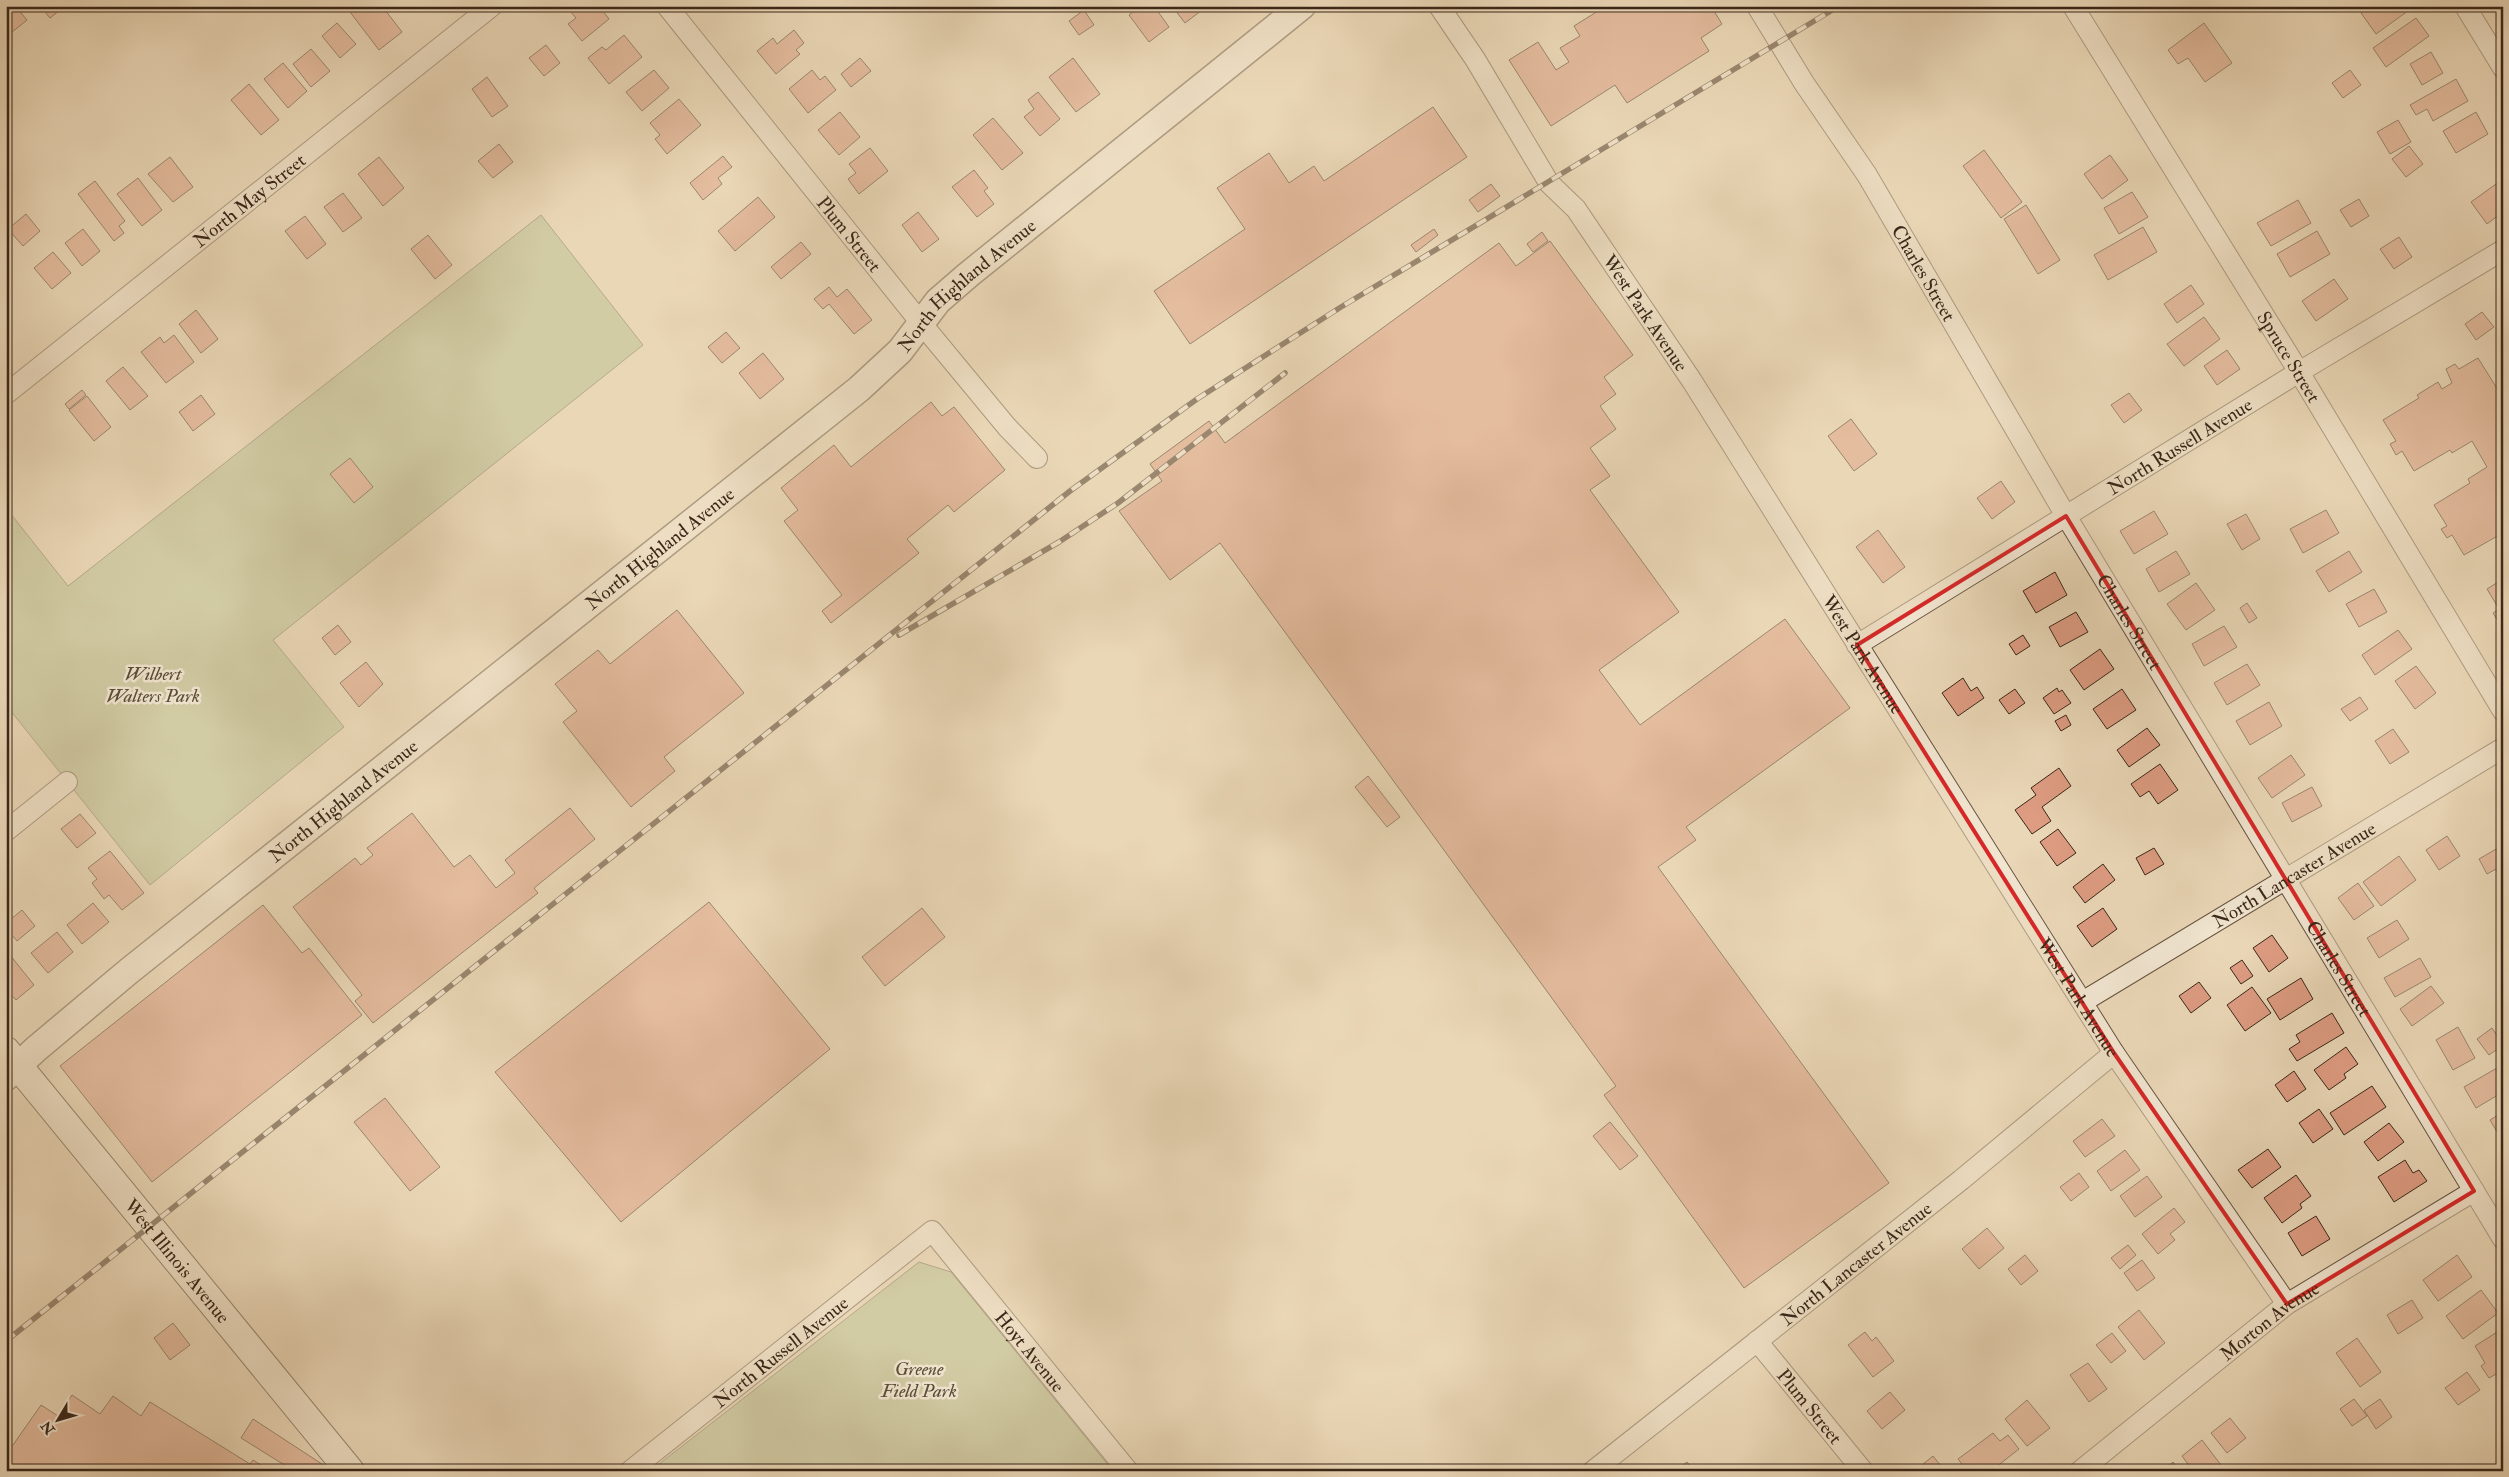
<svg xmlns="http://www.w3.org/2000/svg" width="2509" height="1477" font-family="'IM FELL Double Pica',serif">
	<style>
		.green { fill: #b5bf90; stroke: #787354 }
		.building { fill: #de9c82; stroke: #3a2719 }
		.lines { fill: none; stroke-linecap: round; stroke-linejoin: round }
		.minor-casing { stroke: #665340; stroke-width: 22 }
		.tertiary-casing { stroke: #665340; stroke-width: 29 }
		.secondary-casing { stroke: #3a2719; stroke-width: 30 }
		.minor { stroke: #f1e5d0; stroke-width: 20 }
		.tertiary { stroke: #f1e5d0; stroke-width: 26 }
		.secondary { stroke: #f1e5d0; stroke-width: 28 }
		.rail-casing { stroke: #3a2719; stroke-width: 5.5 }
		.rail { stroke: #f1e5d0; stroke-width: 4; stroke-dasharray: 11; stroke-linecap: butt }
		.marked { fill: none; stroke: #d62828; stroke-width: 4; stroke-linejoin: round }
		.labels { text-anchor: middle; stroke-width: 5; stroke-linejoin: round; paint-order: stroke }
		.street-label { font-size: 19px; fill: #3a2719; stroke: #f1e5d0 }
		.park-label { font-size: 19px; font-style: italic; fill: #594d37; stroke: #f1e5d0 }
	</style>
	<rect width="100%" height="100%" fill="#ead7b7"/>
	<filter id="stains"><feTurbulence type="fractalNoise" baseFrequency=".004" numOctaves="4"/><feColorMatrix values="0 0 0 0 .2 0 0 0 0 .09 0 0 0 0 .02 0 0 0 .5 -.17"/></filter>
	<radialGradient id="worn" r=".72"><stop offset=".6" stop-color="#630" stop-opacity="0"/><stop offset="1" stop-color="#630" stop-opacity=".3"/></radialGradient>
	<!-- green -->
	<path class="green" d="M541,215L643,345L273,640L344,727L150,885L6,705V508L68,586Z
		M919,1262L951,1272L1113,1471H650Z"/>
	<!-- building -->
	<path class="building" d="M6,6H15L27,20L6,37Z
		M40,6H65L50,18Z
		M357,6H382L402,32L379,50L350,12Z
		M574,6H599L609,19L582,41L568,24L576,18L569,10Z
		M1141,6H1154L1169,27L1149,42L1129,15Z
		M1172,6H1205L1206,7L1185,23Z
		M1606,6H1711L1722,24L1701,38L1709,51L1627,103L1615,85L1551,126L1509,60L1538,42L1556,70L1569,62L1560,48L1580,36L1574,26Z
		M2370,6H2411L2412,8L2376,34L2361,13Z
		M1084,10L1094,25L1079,35L1069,21Z
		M2416,18L2429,36L2386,67L2373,48Z
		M337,23L356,44L340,58L322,36Z
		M2204,23L2232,63L2205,82L2188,58L2178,64L2168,50Z
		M794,30L804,43L796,50L800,54L776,74L757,51L773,38L777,44Z
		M624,35L642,57L609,84L588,58L602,47L606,50Z
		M546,45L560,63L544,76L529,58Z
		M311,49L330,71L311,87L293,64Z
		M2431,52L2443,73L2422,85L2410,64Z
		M860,58L871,71L851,87L841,74Z
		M1073,58L1100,94L1076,112L1049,77Z
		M283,63L307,91L288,108L264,79Z
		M654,70L669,88L642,111L626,92Z
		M812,70L820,80L825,76L836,90L808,113L789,89Z
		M2350,70L2361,85L2343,98L2332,83Z
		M487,77L508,106L492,117L472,89Z
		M2456,79L2468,101L2433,121L2427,109L2416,115L2410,105Z
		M249,84L279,120L261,135L231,100Z
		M1038,92L1060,119L1040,136L1024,117L1034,109L1028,100Z
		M679,99L701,125L667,154L655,139L660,135L650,123Z
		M1433,107L1467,157L1190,344L1154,291L1245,229L1217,188L1269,153L1289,183L1314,166L1324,181Z
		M840,112L860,137L839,155L818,130Z
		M2476,112L2488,134L2456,153L2443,131Z
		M993,118L1023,153L1002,170L973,135Z
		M2398,120L2411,142L2390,154L2377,132Z
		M499,144L513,162L493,178L478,161Z
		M2409,146L2423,164L2406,177L2392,159Z
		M870,148L888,171L859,194L848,179L856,173L849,164Z
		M1984,150L2022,202L2001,218L1963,166Z
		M2110,155L2128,180L2102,199L2084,174Z
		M723,156L732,167L718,178L722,184L703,200L690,183Z
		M170,157L193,187L173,202L148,174Z
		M379,157L404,188L383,206L358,174Z
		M974,170L988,188L984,191L994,204L977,217L952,187Z
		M138,178L162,210L142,226L117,194Z
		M2503,179V212L2487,224L2471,202Z
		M95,181L125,221L119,226L124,233L114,241L78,194Z
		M1491,184L1500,196L1478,212L1469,200Z
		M2132,192L2148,217L2119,234L2104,208Z
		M343,193L362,218L343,232L324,207Z
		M758,197L775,217L735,251L718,231Z
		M2359,199L2369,216L2351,227L2340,210Z
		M2298,200L2311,223L2271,246L2257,223Z
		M2026,205L2060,260L2038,274L2004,219Z
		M918,212L939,239L922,252L902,225Z
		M26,214L40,231L23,246L8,229Z
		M305,216L326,244L307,259L285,231Z
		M2143,227L2157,252L2108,280L2094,255Z
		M83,229L100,251L82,266L65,243Z
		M1434,229L1438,235L1416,252L1411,245Z
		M2317,231L2330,254L2290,277L2277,254Z
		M1542,232L1548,241L1533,252L1527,244Z
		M428,235L452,265L435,279L411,249Z
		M2399,237L2412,257L2394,269L2380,249Z
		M1550,241L1633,355L1604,377L1616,394L1600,406L1616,429L1590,448L1610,476L1590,490L1679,612L1599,670L1640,725L1785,619L1850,708L1686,827L1696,840L1658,867L1889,1183L1744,1288L1604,1095L1616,1086L1220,543L1170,580L1119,511L1162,481L1150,464L1209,421L1225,443L1499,243L1516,266Z
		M801,242L811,254L781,279L771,267Z
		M53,252L71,273L52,289L34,268Z
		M2334,279L2348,299L2316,321L2302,301Z
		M2191,285L2204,304L2177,323L2164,304Z
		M829,287L837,297L847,289L872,320L854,334L829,304L823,309L814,299Z
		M196,310L218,339L201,353L179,324Z
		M2482,312L2494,327L2476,340L2465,324Z
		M2204,317L2220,339L2184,366L2167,344Z
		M726,332L740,348L722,363L708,347Z
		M174,335L194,362L166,383L141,352L160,337L164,343Z
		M2227,350L2240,369L2217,385L2204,366Z
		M763,353L784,379L760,399L739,373Z
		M2478,358L2503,398V538L2501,534L2464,555L2452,535L2447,538L2441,529L2447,526L2434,505L2470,483L2468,479L2487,467L2472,441L2452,453L2450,450L2414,471L2402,451L2396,455L2390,444L2396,441L2383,420L2419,398L2417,395L2438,382L2442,389L2452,383L2446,369L2455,364L2459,369Z
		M123,367L148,396L130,410L106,381Z
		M82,390L86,395L69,409L65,404Z
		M2129,393L2142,410L2124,423L2111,405Z
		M201,395L215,414L193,431L179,412Z
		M87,396L111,427L94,441L69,410Z
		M931,402L942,416L954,407L1005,470L954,512L948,505L907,539L919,553L831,623L822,611L842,595L784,521L798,510L781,488L834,445L851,467Z
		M1851,419L1877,454L1854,471L1828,436Z
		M350,458L373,487L354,503L330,474Z
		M2001,481L2015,502L1992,519L1977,498Z
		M2326,510L2339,533L2303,553L2290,529Z
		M2154,511L2168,534L2134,554L2120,531Z
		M2246,514L2260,539L2242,550L2227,524Z
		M1878,530L1905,567L1883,583L1856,547Z
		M2176,551L2190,574L2159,592L2146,569Z
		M2349,551L2362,572L2329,592L2316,571Z
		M2055,572L2067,595L2036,613L2023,591Z
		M2503,579V621L2499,623L2493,613L2499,609L2487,589Z
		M2196,583L2215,610L2186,630L2167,604Z
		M2374,589L2387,612L2359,627L2346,604Z
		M2247,603L2257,618L2249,623L2240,608Z
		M677,610L744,693L664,757L675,771L631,807L563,722L577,711L555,684L598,650L610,664Z
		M2076,612L2088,632L2060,647L2049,627Z
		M338,625L351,642L335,655L322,638Z
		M2224,626L2237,647L2204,666L2192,644Z
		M2398,630L2412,649L2375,675L2362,655Z
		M2023,635L2030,646L2016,655L2009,644Z
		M2100,649L2114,669L2084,690L2070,670Z
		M366,662L383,684L359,707L340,683Z
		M2247,664L2260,685L2227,705L2214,683Z
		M2416,666L2436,693L2415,709L2395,681Z
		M1963,678L1971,691L1977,687L1984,698L1958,716L1942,693Z
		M2057,688L2059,692L2062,690L2071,703L2054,714L2043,698Z
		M2015,689L2025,703L2009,714L1999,700Z
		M2122,689L2136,710L2107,729L2093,709Z
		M2360,697L2368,709L2350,721L2341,709Z
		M2269,702L2282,726L2250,745L2236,721Z
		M2066,715L2071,725L2061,731L2055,721Z
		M2147,728L2160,745L2129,767L2117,750Z
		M2393,729L2409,752L2390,764L2375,741Z
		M2291,755L2305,775L2272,798L2258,778Z
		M2160,764L2178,790L2158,804L2149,791L2140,797L2131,784Z
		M2059,768L2071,786L2042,807L2051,821L2032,834L2015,810L2036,795L2031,788Z
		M1368,776L1400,817L1387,827L1355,787Z
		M2312,787L2322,806L2292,822L2282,803Z
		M570,808L595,839L534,888L538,893L373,1023L355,1001L362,995L293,907L355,858L361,865L373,855L367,848L412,813L454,867L470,855L496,888L515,873L505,860Z
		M80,814L96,833L77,848L61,829Z
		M2058,829L2076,853L2057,866L2040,842Z
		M2447,836L2460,856L2439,870L2426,850Z
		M2503,845V880L2496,869L2487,874L2479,859Z
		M2154,848L2164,864L2145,875L2136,858Z
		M110,851L144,893L122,910L109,895L104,899L92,883L97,879L88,868Z
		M2399,856L2416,880L2381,906L2363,882Z
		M2103,864L2115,880L2085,903L2073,887Z
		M2358,883L2374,906L2354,920L2338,898Z
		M709,902L830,1049L621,1222L495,1072Z
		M93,903L109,922L82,944L67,925Z
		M263,905L302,953L309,948L362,1015L152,1182L60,1066Z
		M922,908L945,937L885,986L862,957Z
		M2103,908L2117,929L2092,947L2077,926Z
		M22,910L35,926L17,941L6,928V923Z
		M2397,920L2409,939L2379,958L2367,938Z
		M57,932L73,952L48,973L31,953Z
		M2272,935L2288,958L2269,972L2253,948Z
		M10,955L34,985L16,1000L6,989V958Z
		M2420,958L2431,977L2395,997L2384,978Z
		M2242,960L2253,976L2241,984L2230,968Z
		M2301,978L2313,999L2280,1020L2267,999Z
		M2199,982L2211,998L2191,1013L2179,996Z
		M2431,986L2444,1003L2412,1026L2400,1009Z
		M2252,987L2271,1013L2245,1031L2227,1005Z
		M2332,1013L2344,1033L2297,1061L2289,1049L2300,1042L2296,1035Z
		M2458,1027L2475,1058L2453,1070L2436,1040Z
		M2492,1028L2503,1045L2489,1055L2477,1039Z
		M2346,1047L2358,1064L2344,1074L2346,1078L2329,1090L2314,1070Z
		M2497,1068L2503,1078V1092L2476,1108L2464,1087Z
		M2294,1071L2306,1089L2287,1102L2275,1085Z
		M2372,1086L2386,1107L2344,1135L2330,1113Z
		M385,1098L440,1167L410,1191L354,1122Z
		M2319,1109L2333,1129L2313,1143L2299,1123Z
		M2503,1112V1142L2490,1120Z
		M2102,1119L2115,1136L2085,1157L2073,1141Z
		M1610,1122L1638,1156L1620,1170L1593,1136Z
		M2389,1123L2404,1142L2378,1161L2364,1142Z
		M2268,1149L2281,1167L2252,1188L2238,1170Z
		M2125,1150L2140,1170L2111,1191L2097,1171Z
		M2405,1160L2413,1173L2419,1170L2427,1181L2394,1202L2378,1177Z
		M2079,1173L2089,1187L2071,1201L2060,1187Z
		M2296,1175L2311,1196L2300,1204L2302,1208L2282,1223L2264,1198Z
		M2147,1176L2162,1197L2135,1217L2120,1196Z
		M2174,1208L2185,1222L2170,1234L2175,1240L2158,1254L2142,1234Z
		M2316,1216L2330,1239L2302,1256L2288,1233Z
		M1987,1228L2004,1248L1979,1269L1962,1249Z
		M2128,1245L2136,1255L2120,1269L2111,1258Z
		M2025,1255L2038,1271L2021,1285L2008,1269Z
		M2457,1255L2472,1277L2438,1301L2423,1280Z
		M2142,1260L2155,1278L2137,1291L2124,1273Z
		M2481,1290L2498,1313L2463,1339L2446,1316Z
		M2412,1300L2423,1318L2398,1334L2387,1315Z
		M2139,1310L2165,1343L2144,1360L2118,1327Z
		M173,1323L190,1345L170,1360L154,1338Z
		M2502,1329L2503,1370L2489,1378L2481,1366L2485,1363L2475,1346Z
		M1865,1332L1872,1341L1876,1337L1894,1361L1873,1377L1848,1345Z
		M2112,1333L2126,1351L2111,1363L2096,1345Z
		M2357,1338L2381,1372L2360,1387L2336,1353Z
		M2088,1363L2107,1389L2089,1402L2070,1375Z
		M2467,1372L2480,1390L2458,1405L2445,1388Z
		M1890,1392L1905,1410L1882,1429L1867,1411Z
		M72,1395L100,1414L113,1396L141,1416L150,1402L250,1464L253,1460L270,1471H6V1455L41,1405L58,1416Z
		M2354,1399L2367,1416L2352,1426L2340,1409Z
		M2380,1399L2392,1417L2376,1429L2364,1410Z
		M2027,1400L2050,1428L2027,1446L2005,1419Z
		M2230,1418L2246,1438L2227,1453L2211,1433Z
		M253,1419L325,1466L322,1471H294L241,1438Z
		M1993,1433L2000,1441L2008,1435L2019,1449L1991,1471H1967L1958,1459Z
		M2202,1440L2224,1469L2222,1471H2193L2182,1456Z
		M1933,1456L1945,1471H1918L1917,1469Z
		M1687,1462L1694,1471H1675Z
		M2173,1462L2180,1471H2163Z"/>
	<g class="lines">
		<!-- minor casing -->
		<g class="minor-casing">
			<g id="minor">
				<path id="s1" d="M667,6L921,323L1007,427L1037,458"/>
				<path id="s2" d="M1439,6L1475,59L1549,183L1576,209L1692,381L2114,1053L2287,1304"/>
				<path id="s3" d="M1757,6L1804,83L1867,175L2066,516L2503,1239"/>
				<path id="s4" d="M2073,6L2299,372L2503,711"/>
				<path d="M2465,6L2503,68"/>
				<path id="s5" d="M6,394L492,6"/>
				<path id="s6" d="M1857,645L2299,372L2503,250"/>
				<path d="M6,831L67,782"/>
				<path id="s7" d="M2084,1001L2503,748"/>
				<path id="s8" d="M1757,1341L1863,1471"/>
				<path id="s9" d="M630,1471L932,1231L1128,1471"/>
				<path id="s10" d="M1593,1471L1961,1180L2114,1053"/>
				<path id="s11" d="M2080,1471L2287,1304L2474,1191"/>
			</g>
		</g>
		<!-- tertiary casing -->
		<g class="tertiary-casing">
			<g id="tertiary">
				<path id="s12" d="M6,1077L36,1049L129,971L859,389L900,351L938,301L968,275L1302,6"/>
			</g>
		</g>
		<!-- secondary casing -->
		<g class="secondary-casing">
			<g id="secondary">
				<path id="s13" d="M6,1051L350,1471"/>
			</g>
		</g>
		<!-- minor -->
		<use href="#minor" class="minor"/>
		<!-- tertiary -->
		<use href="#tertiary" class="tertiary"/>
		<!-- secondary -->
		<use href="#secondary" class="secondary"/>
		<!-- rail casing -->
		<g class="rail-casing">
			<path id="rail" d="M899,635L1059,542L1118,503L1285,373
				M6,1341L1070,491L1197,399L1341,307L1839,6"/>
		</g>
		<!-- rail -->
		<use href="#rail" class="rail"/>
	</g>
	<!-- marked area -->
	<path d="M0 0H2509V1477H0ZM2066,516L2474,1191L2287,1304L2114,1053L1857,645Z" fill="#ead7b7" fill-opacity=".55" fill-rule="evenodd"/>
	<path class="marked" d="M2066,516L2474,1191L2287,1304L2114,1053L1857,645Z"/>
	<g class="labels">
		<!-- street labels -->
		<g class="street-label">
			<text dy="7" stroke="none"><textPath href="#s5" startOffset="311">North May Street</textPath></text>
			<text dy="7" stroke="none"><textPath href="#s1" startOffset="292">Plum Street</textPath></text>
			<text dy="7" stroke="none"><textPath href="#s3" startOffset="315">Charles Street</textPath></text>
			<text dy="7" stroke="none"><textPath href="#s12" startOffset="1246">North Highland Avenue</textPath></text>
			<text dy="7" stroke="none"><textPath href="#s2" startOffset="371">West Park Avenue</textPath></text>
			<text dy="7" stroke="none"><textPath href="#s4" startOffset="412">Spruce Street</textPath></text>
			<text dy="7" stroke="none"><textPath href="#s6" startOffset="379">North Russell Avenue</textPath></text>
			<text dy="7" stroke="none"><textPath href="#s12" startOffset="841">North Highland Avenue</textPath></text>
			<text dy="7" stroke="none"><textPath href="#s3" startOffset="720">Charles Street</textPath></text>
			<text dy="7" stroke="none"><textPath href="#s2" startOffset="776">West Park Avenue</textPath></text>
			<text dy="7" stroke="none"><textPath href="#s12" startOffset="436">North Highland Avenue</textPath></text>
			<text dy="7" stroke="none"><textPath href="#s7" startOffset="245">North Lancaster Avenue</textPath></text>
			<text dy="7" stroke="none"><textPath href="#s3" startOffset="1125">Charles Street</textPath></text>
			<text dy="7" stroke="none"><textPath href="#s2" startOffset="1181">West Park Avenue</textPath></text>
			<text dy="7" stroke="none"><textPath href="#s13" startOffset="271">West Illinois Avenue</textPath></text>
			<text dy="7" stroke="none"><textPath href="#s10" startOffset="335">North Lancaster Avenue</textPath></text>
			<text dy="7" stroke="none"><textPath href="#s11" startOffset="242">Morton Avenue</textPath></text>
			<text dy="7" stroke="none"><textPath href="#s9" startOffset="192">North Russell Avenue</textPath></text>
			<text dy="7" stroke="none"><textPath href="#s9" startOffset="541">Hoyt Avenue</textPath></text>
			<text dy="7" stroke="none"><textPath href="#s8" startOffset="84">Plum Street</textPath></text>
		</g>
		<!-- park labels -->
		<g class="park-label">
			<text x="153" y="680">Wilbert<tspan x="153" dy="22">Walters Park</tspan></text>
			<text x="919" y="1375">Greene<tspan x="919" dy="22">Field Park</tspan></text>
		</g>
	</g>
	<!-- margin -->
	<rect width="2509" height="1477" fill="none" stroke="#ead7b7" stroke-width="25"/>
	<rect x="8" y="8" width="2494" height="1462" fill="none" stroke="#3a2719" stroke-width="2.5"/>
	<rect x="12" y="12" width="2484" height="1452" fill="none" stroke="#3a2719"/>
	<!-- north arrow -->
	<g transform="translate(58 1420) rotate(232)" stroke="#f1e5d0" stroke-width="4" paint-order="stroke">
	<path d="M0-4L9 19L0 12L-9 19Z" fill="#3a2719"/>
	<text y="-8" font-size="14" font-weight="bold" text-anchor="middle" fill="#3a2719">N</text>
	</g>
	<rect width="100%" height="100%" filter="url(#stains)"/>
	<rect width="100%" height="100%" fill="url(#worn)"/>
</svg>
